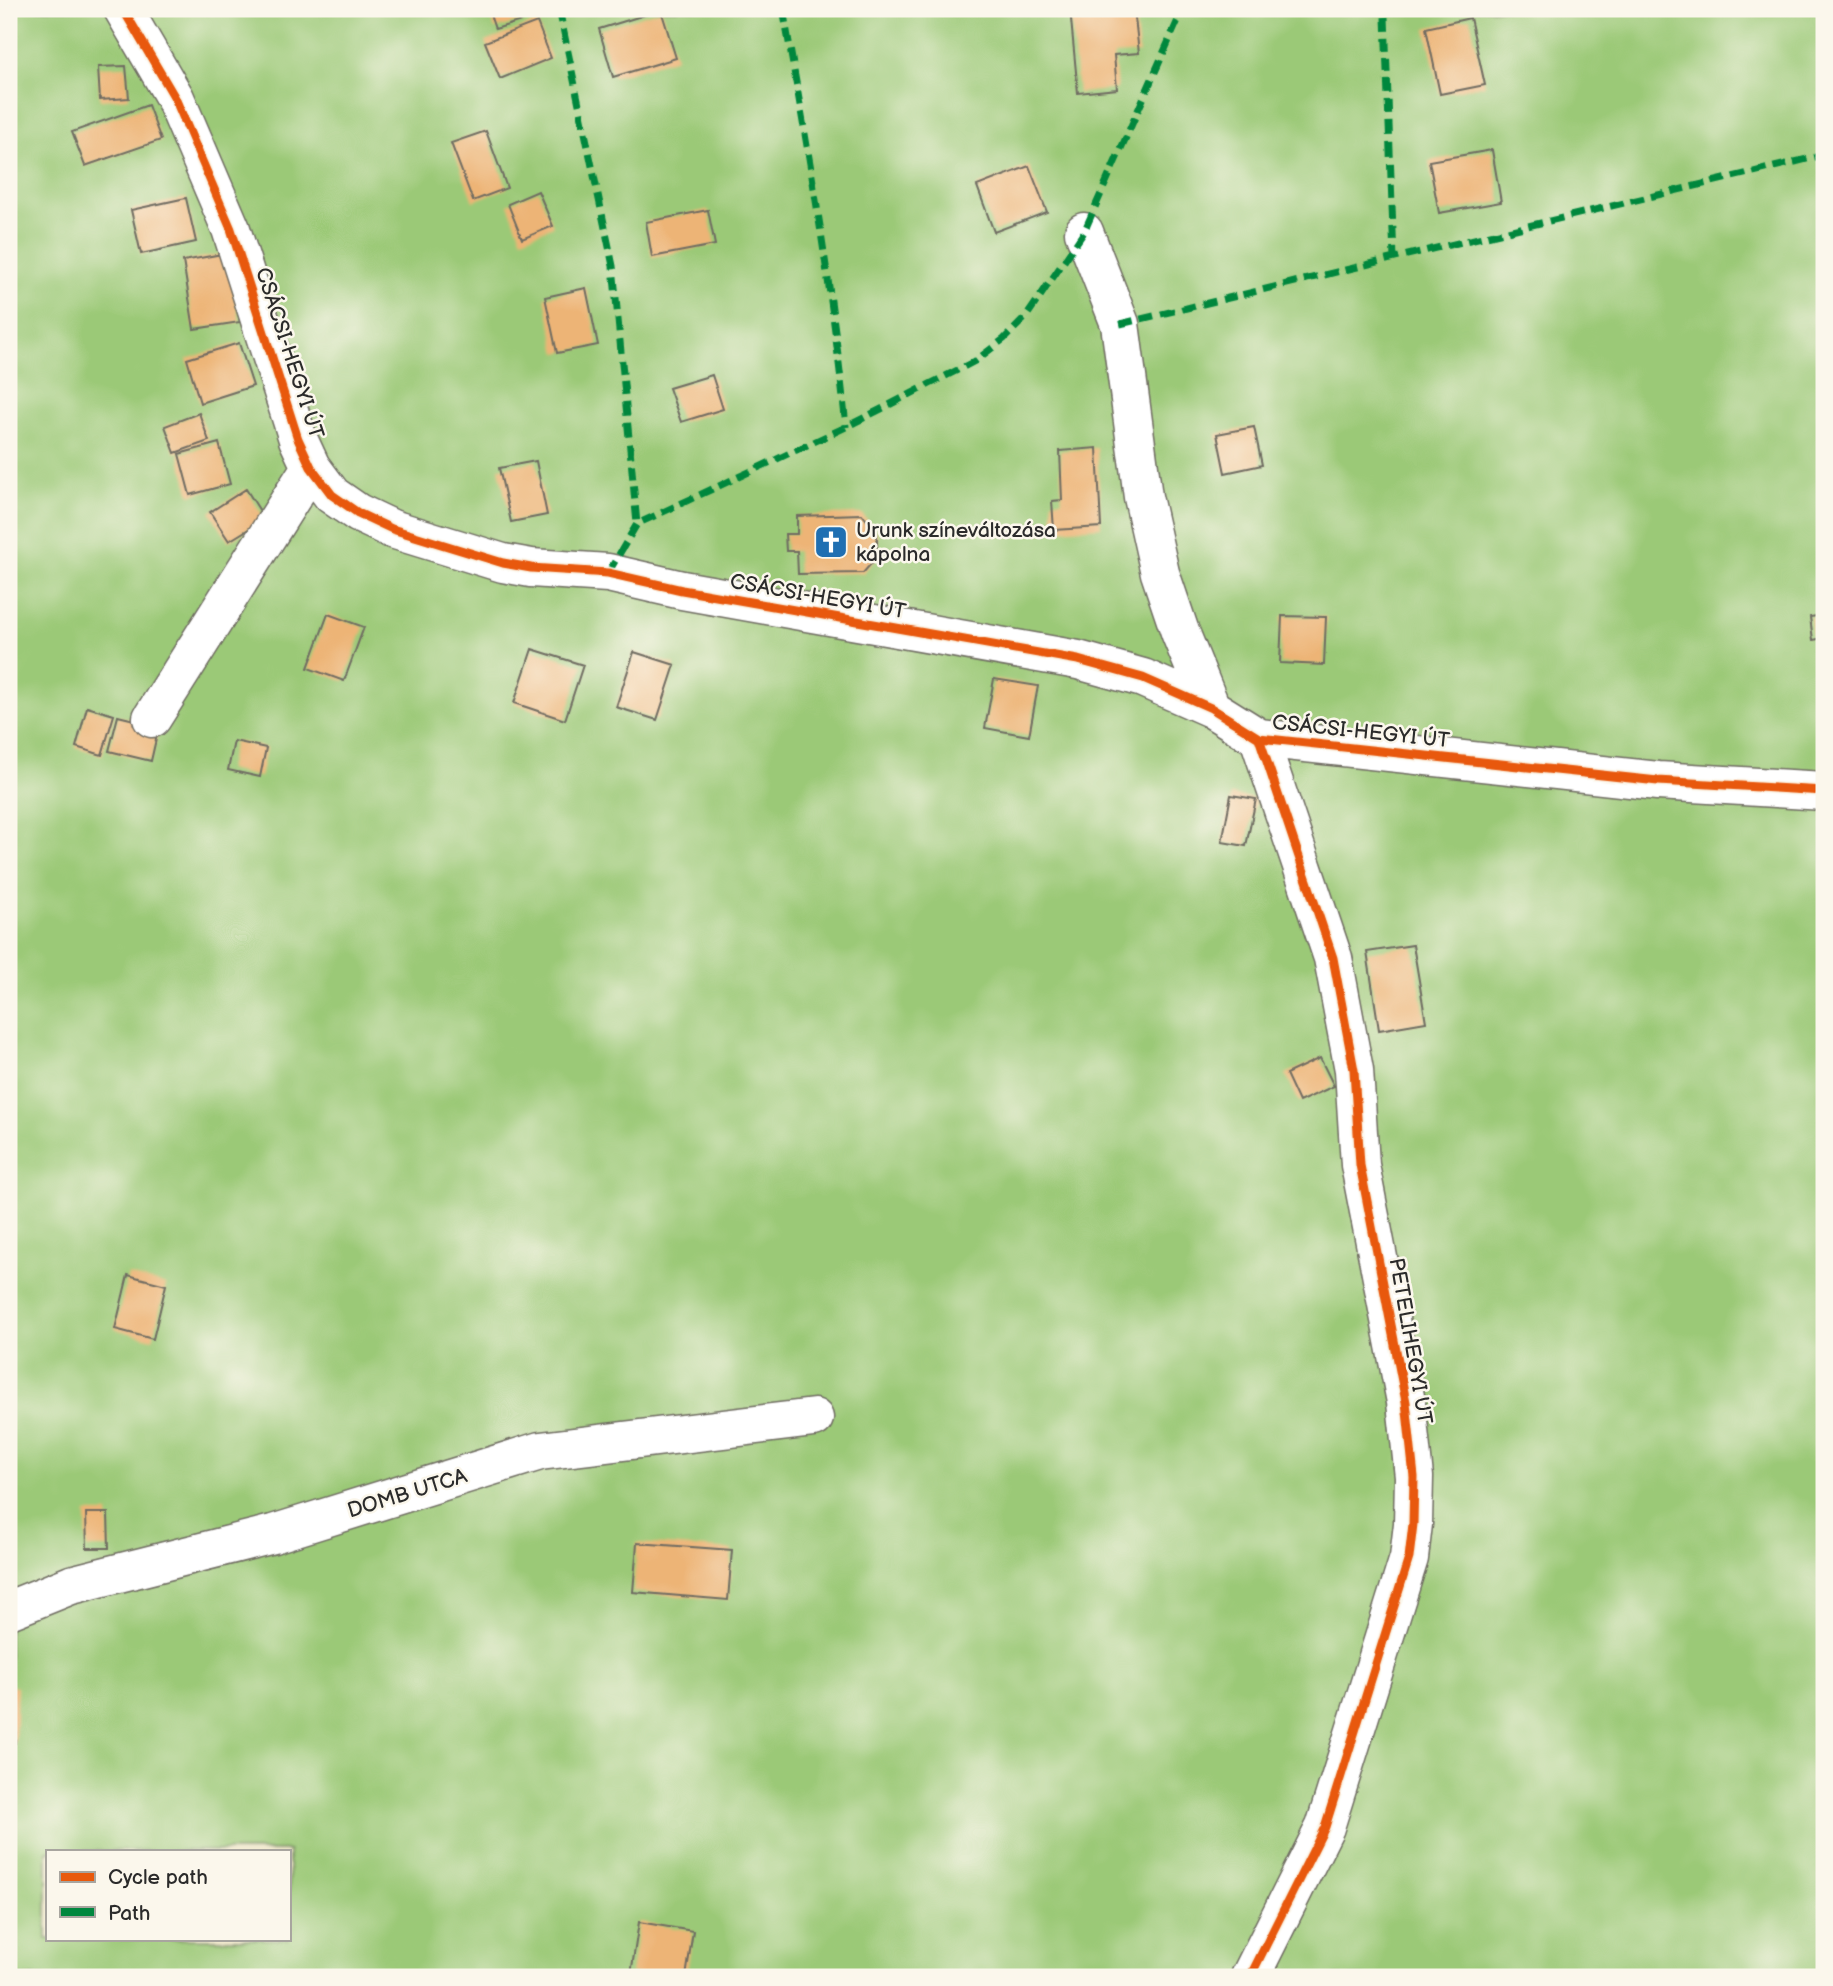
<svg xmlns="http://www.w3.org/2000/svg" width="1833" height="1986" font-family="'Balsamiq Sans',sans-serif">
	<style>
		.green { fill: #9bc977; stroke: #637a51; stroke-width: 2; fill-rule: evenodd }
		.building { fill: #edb476 }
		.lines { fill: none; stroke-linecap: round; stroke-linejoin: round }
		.minor-casing { stroke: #6f6c62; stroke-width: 41 }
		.minor { stroke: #fff; stroke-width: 38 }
		.quiet { stroke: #00873e; stroke-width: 7; stroke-dasharray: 14 7; stroke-linecap: butt }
		.cycleway-casing { stroke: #fbf7ec; stroke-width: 13 }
		.cycleway { stroke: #e8590c; stroke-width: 9 }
		.labels { text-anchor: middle; stroke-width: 5; stroke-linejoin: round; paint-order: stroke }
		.street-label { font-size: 21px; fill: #2b2b2b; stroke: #fbf7ec }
		.poi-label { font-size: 21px; fill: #2b2b2b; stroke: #fbf7ec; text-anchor: start }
	</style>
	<rect width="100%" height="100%" fill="#fbf7ec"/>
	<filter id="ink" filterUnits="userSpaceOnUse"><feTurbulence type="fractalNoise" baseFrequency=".0143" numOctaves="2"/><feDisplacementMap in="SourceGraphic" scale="14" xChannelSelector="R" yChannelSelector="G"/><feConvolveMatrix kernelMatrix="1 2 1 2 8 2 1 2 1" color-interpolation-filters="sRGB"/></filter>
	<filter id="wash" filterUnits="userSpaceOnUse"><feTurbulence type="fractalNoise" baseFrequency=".00686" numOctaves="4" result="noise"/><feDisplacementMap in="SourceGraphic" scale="28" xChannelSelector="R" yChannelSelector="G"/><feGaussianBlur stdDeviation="1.57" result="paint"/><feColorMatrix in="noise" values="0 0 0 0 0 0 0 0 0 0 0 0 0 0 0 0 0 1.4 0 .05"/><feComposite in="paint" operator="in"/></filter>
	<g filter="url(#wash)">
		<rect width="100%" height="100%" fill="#eee6c8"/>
		<!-- green -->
		<path class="green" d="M9,9H1824V1977H9ZM47,1851H289V1939H47Z"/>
		<g id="blocks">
			<!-- building -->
			<path class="building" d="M488,9H528L531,18L495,29Z
				M1070,9H1134L1139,53L1114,55L1117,89L1078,93Z
				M661,10L676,58L613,77L599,29Z
				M1470,18L1485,85L1440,94L1426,28Z
				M537,22L551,58L500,79L485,42Z
				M126,66L129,98L100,100L98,67Z
				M148,105L161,140L85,166L72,132Z
				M486,131L507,188L473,201L451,143Z
				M1492,150L1501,202L1439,213L1429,161Z
				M1029,166L1047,212L994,232L977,186Z
				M538,191L553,226L522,239L508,204Z
				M186,198L196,242L141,254L131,210Z
				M708,210L715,245L652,257L646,222Z
				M228,253L240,322L194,329L183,261Z
				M586,288L598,345L557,353L545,297Z
				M239,343L253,386L200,403L187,359Z
				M712,375L723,409L681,422L669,388Z
				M199,413L209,441L175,453L165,426Z
				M1254,427L1262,465L1225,473L1217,434Z
				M219,443L230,484L190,495L179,454Z
				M1097,448L1101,527L1054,530L1052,501L1062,500L1060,451Z
				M536,461L547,515L511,522L499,468Z
				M246,489L265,519L229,541L210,512Z
				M862,514L877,533V557L863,573L798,574L797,551H786L785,534H797V516Z
				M328,614L364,627L344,681L308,668Z
				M1824,615V638L1813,640L1810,617Z
				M1282,616L1326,617L1324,665L1280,663Z
				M532,649L583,665L565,720L514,703Z
				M634,652L675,665L657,720L616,707Z
				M994,679L1038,686L1029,736L985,728Z
				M87,707L114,715L102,755L76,747Z
				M118,716L159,726L151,761L109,751Z
				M234,741L266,748L260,777L228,770Z
				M1231,795L1256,799L1246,846L1222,842Z
				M1413,945L1426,1022L1379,1030L1367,952Z
				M1320,1058L1334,1086L1299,1102L1286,1074Z
				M128,1275L166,1285L153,1339L115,1329Z
				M86,1513H108L109,1548H87Z
				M637,1543L732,1550L728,1600L633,1592Z
				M9,1686L17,1687L15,1743H9Z
				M639,1922L693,1931L686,1977H653L631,1974Z"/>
		</g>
	</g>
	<g filter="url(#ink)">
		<use href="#blocks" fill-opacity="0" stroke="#6f6c62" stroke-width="2"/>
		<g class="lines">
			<!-- minor casing -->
			<g class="minor-casing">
				<path id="minor" d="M123,9L175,98L231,229L298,439L311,467L332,495L358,513L392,529L503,563L531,568L608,573L682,590L1078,660L1143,678L1211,708L1259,738L1658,781L1824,791
					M1084,232L1120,324L1143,497L1160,573L1180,632L1211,708
					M152,718L311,467
					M9,1610L71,1585L273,1534L540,1451L814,1418
					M1250,1977L1325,1827L1409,1558L1413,1524L1414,1477L1406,1402L1360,1165L1354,1070L1333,958L1259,738"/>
			</g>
			<!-- minor -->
			<use href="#minor" class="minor"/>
			<!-- quiet -->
			<path class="quiet" d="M559,9L613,266L637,524
				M783,9C808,148 832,286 846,427
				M1385,17L1394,259
				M1120,324L1824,155
				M608,573L637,524L846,427L975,361L1004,339L1026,317L1084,232L1183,9"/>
			<!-- cycleway casing -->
			<g class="cycleway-casing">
				<path id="cycleway" d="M123,9L175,98L231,229L298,439L311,467L332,495L358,513L392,529L503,563L531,568L608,573L682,590L1078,660L1143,678L1211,708L1259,738L1658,781L1824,791
					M1250,1977L1325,1827L1409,1558L1413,1524L1414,1477L1406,1402L1360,1165L1354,1070L1333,958L1259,738"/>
			</g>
			<!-- cycleway -->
			<use href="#cycleway" class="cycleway"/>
		</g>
	</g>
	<!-- icons -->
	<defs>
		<g id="church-square" transform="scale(1.75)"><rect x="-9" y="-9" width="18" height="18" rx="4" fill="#1f6fb2" stroke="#fbf7ec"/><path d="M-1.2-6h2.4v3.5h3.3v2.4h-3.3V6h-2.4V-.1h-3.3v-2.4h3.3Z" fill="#fff"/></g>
	</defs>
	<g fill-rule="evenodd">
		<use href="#church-square" x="831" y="542"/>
	</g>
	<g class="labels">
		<!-- street labels -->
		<g class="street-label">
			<text transform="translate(290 353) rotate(72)" y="7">CSÁCSI-HEGYI ÚT</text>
			<text transform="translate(818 596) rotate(10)" y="7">CSÁCSI-HEGYI ÚT</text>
			<text transform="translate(1361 731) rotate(6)" y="7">CSÁCSI-HEGYI ÚT</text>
			<text transform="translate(1411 1341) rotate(80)" y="7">PETELIHEGYI ÚT</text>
			<text transform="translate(407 1493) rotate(-17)" y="7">DOMB UTCA</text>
		</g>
		<!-- poi labels -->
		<g class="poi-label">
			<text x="856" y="537">Urunk színeváltozása<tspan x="856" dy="24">kápolna</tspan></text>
		</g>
	</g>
	<!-- margin -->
	<rect width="1833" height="1986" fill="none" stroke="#fbf7ec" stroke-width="35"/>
	<!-- legend -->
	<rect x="46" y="1850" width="245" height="91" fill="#fbf7ec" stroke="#a8a59f" stroke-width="2"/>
	<rect x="60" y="1872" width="35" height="10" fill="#e8590c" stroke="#a8a59f" stroke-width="2"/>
	<text x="108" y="1884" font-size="21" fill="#2b2b2b">Cycle path</text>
	<rect x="60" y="1907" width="35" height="10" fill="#00873e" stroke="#a8a59f" stroke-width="2"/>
	<text x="108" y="1920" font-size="21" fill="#2b2b2b">Path</text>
</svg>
